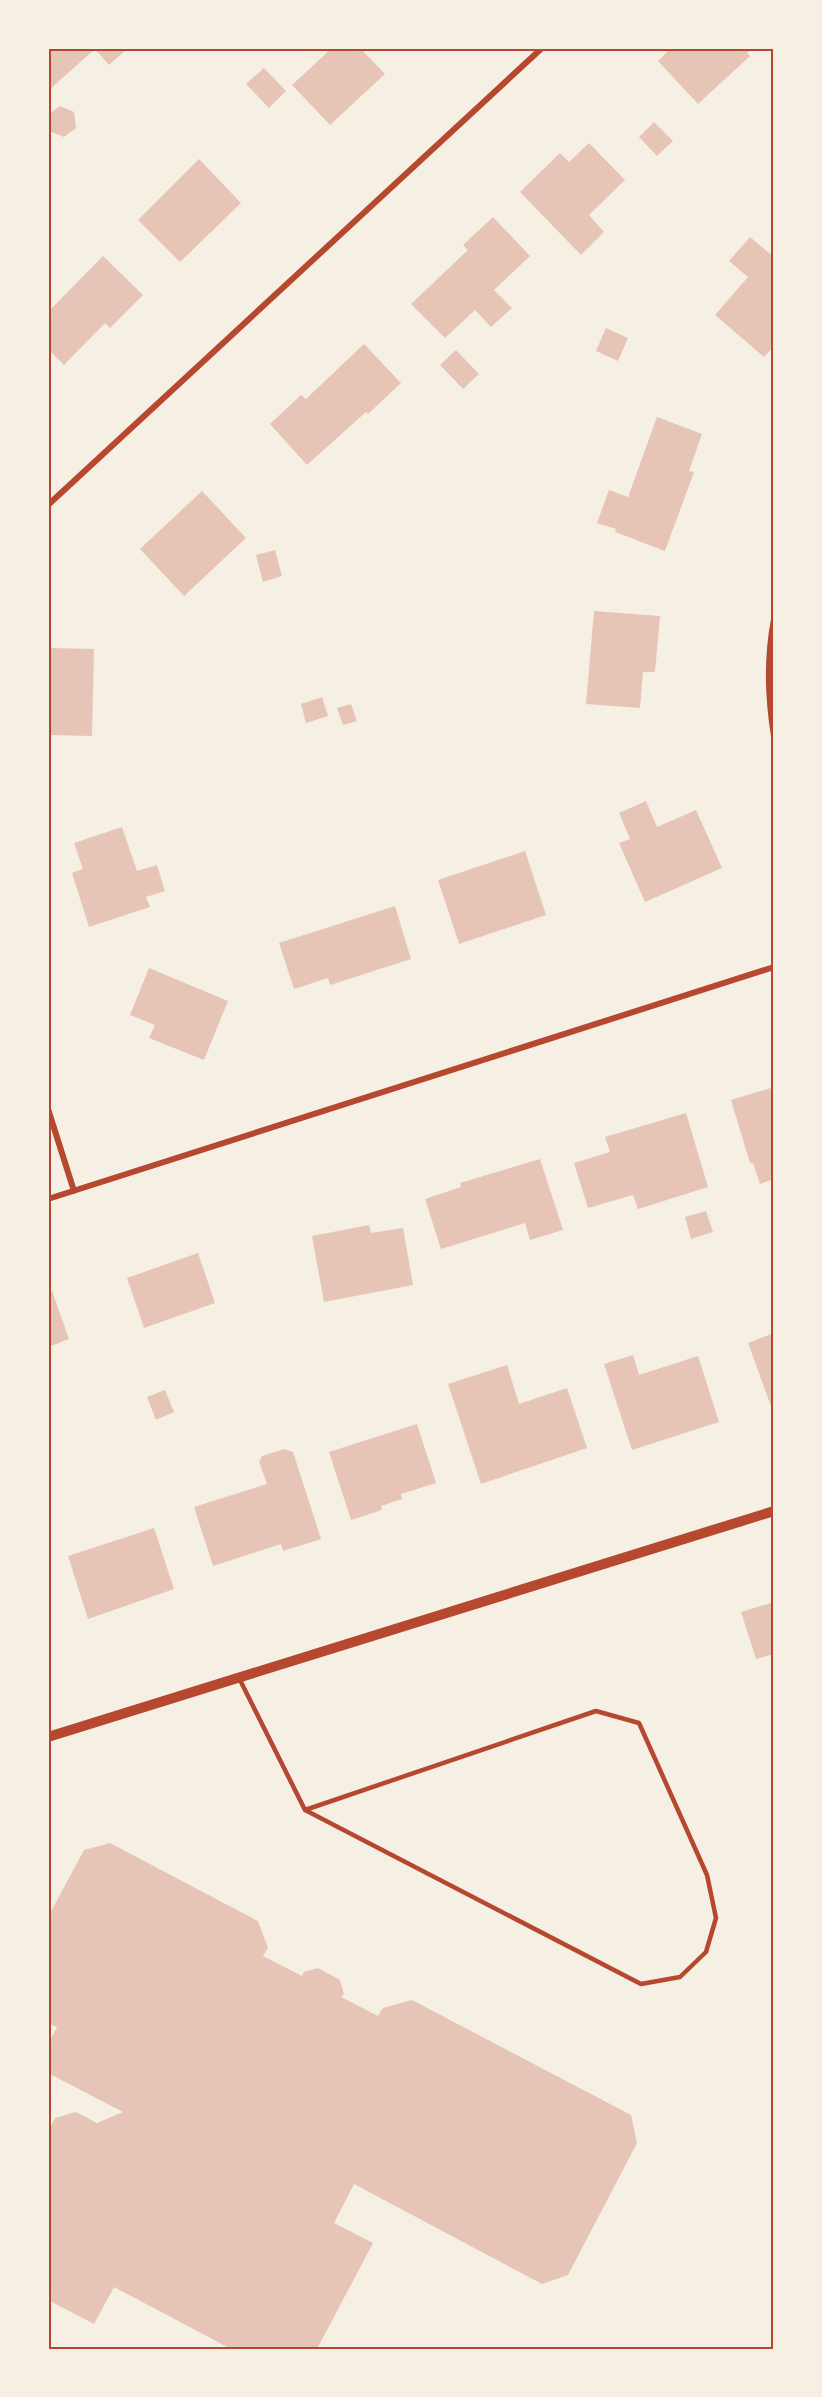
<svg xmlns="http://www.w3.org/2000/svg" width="822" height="2397" font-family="'Fira Sans Condensed',sans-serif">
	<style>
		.building { fill: #e6c5b7 }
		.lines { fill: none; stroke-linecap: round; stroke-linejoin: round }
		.service { stroke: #b5482f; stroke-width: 4.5 }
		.minor { stroke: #b5482f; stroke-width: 6 }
		.tertiary { stroke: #b5482f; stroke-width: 10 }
		.neatline { fill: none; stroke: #b5482f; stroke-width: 2 }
	</style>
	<rect width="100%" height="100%" fill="#f6efe4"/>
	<!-- building -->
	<path class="building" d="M48,48H128L109,65L95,49L48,91Z
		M332,48H360L385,74L330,125L292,85Z
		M671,48H753L747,53L750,56L698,104L658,61Z
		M264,68L286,91L269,108L246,84Z
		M60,106L74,112L76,128L64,137L49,131L48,115Z
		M654,122L673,141L657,156L639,137Z
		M589,143L625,180L589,215L604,232L581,255L520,192L560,153L569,162Z
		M199,159L241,203L180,262L138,220Z
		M493,217L530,256L494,290L512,308L491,327L475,310L445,338L411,304L468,250L463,245Z
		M750,237L774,257V346L764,357L715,315L748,277L729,261Z
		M103,256L143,295L110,328L105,323L64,365L48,349V312Z
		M606,328L628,338L618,361L596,351Z
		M364,344L401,383L368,414L366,412L307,465L270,424L301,395L306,399Z
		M456,350L479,374L463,389L440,365Z
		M657,417L702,434L689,471L694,472L665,551L615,532L616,529L597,523L609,490L628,497Z
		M202,491L246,538L184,596L140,549Z
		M275,550L282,576L263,582L256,555Z
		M594,611L660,616L655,672H643L640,708L586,704Z
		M48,648L94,649L92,736L48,735Z
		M322,697L328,716L306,723L301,704Z
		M351,704L357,721L343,725L337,708Z
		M646,801L657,827L696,810L722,868L645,902L619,843L630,839L619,813Z
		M122,827L137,871L157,865L165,891L146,897L150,907L89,927L72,873L83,869L74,843Z
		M525,851L546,915L459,944L438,880Z
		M395,906L411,959L330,985L328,978L294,989L279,943Z
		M149,968L228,1001L204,1060L149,1038L155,1025L130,1015Z
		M774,1087V1179L760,1184L753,1163H750L731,1100Z
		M686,1113L708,1187L638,1209L633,1195L588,1208L574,1163L610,1152L605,1137Z
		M540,1159L563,1230L530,1240L525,1223L441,1249L425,1199L461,1187L460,1183Z
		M706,1211L713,1232L691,1239L685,1217Z
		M369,1225L371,1233L403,1228L413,1285L324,1302L312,1236Z
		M198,1253L215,1303L144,1328L127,1278Z
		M52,1291L69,1339L48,1347V1292Z
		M774,1333V1408L772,1409L748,1343Z
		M633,1355L639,1375L698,1356L719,1422L632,1450L604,1364Z
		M507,1365L519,1404L567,1388L587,1448L481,1484L448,1384Z
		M165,1390L174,1412L156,1420L147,1397Z
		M417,1424L436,1483L401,1494L402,1499L381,1506L382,1510L351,1520L329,1452Z
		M284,1449L293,1452L321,1539L283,1551L281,1544L213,1566L194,1507L267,1484L259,1462L262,1456Z
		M154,1528L174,1589L88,1619L68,1556Z
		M774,1602V1654L756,1659L741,1612Z
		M110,1843L258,1921L268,1948L263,1956L302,1976L304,1972L318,1968L340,1980L344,1994L341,1997L378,2016L383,2008L412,2000L631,2115L637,2143L568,2275L542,2284L354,2184L334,2223L373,2243L317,2349H231L114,2287L94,2324L48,2300V2132L55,2118L76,2112L97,2123L123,2112L48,2073V2045L57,2027L48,2023V1917L84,1850Z"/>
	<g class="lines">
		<!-- service -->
		<path class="service" d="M239,1678L305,1810L641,1984L680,1977L706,1952L716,1918L707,1875L639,1723L596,1711L305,1810"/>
		<!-- minor -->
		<path class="minor" d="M48,505L542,48
			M774,619C767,656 768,699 774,736
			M48,1109L74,1191
			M48,1199L774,967"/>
		<!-- tertiary -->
		<path class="tertiary" d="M48,1737L774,1511"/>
	</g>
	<!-- border -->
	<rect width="822" height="2397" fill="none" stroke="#f6efe4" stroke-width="99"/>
	<rect x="50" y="50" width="722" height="2298" class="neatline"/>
</svg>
